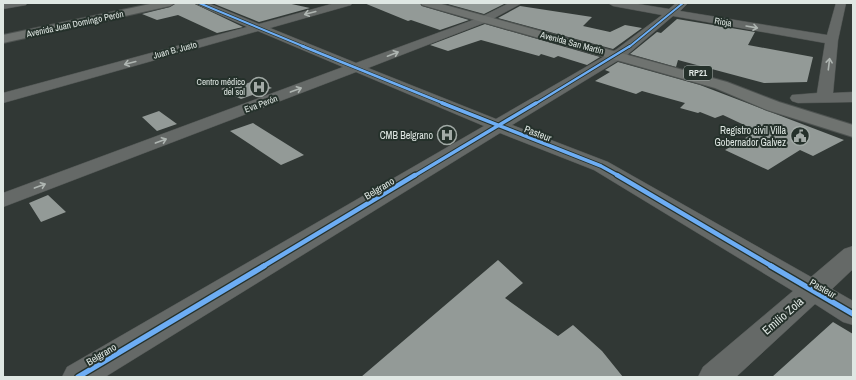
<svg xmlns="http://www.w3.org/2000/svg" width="856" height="380" font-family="'Archivo Narrow',sans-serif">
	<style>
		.building { fill: #939a97 }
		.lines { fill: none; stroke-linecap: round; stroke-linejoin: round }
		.minor-casing { stroke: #4e5351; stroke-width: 1 }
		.major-casing { stroke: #4e5351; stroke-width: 2 }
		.minor { fill: #656967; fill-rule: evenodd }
		.major { fill: #6f7370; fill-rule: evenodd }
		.cycleway-far4-casing { stroke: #25312b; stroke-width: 3.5 }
		.cycleway-far3-casing { stroke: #25312b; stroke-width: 4 }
		.cycleway-far2-casing { stroke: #25312b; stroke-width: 5.5 }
		.cycleway-far1-casing { stroke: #25312b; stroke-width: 7 }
		.cycleway-casing { stroke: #25312b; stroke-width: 8 }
		.cycleway-far4 { stroke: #6dadf4; stroke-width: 2 }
		.cycleway-far3 { stroke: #6dadf4; stroke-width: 2.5 }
		.cycleway-far2 { stroke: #6dadf4; stroke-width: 3.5 }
		.cycleway-far1 { stroke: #6dadf4; stroke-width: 4.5 }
		.cycleway { stroke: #6dadf4; stroke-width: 5.5 }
		.oneway { stroke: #aeb5b1 }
		.labels { text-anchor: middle; stroke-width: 4; stroke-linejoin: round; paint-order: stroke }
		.far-street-label { font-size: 9px; fill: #dfe7e3; stroke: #25312b }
		.shield { fill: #25312b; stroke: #a7b0ac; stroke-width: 1 }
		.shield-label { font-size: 9px; font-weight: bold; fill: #dfe7e3 }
		.far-poi-label { font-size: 9px; fill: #dfe7e3; stroke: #25312b; text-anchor: end }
		.poi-label { font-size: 10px; fill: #dfe7e3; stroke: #25312b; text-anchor: end }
		.street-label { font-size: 10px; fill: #dfe7e3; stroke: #25312b }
		.near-street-label { font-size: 12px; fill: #dfe7e3; stroke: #25312b }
	</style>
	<rect width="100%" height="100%" fill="#313835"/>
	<!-- building -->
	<path class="building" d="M176,3H193L243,27L217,33L178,15L157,20L142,14L170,7Z
		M212,3H287L310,8L259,22Z
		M364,3H420L422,6L469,20L440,30L411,20L408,21Z
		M444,3H500L504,4L484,14Z
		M520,6L592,17L583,26L610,32L625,25L642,28L613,49L498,18Z
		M677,19L755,32L748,45L813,57L807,82L764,83L678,60L676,67L630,54L657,32L661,33Z
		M485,24L600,57L587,65L558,56L554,58L541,54L539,56L481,40L448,51L430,45Z
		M618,62L700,85L844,140L813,156L800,150L768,170L725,150L757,131L723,115L715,118L700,112L698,113L680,108L685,103L642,91L636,94L595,81L610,72L605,70Z
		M256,80L272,88L241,99L221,89L236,83L240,86Z
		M159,111L177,124L157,131L142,117Z
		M253,123L304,155L281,165L230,131Z
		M48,195L66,212L41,222L29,203Z
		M498,260L523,283L505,298L558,336L573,325L602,351L623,377H361Z
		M833,322L853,334V377H772Z"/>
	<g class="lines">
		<!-- minor casing -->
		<g class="minor-casing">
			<path id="minor" d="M3,3H27L26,5L3,9Z
				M194,3H208L259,24L335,3H352L351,5L270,28L356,63L481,17L509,3H522L489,21L368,68L496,119L617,49L662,15L613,6L608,3H632L669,9L676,3H688L680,11L827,35L836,3H846L838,40L833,93L853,92V102L798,103L792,101L790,98L792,95L817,93L825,43L673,16L627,55L512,125L608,162L811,277L844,249L853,246V269L832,289L853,301V325L843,322L815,304L736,377H698L703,367L793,291L594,170L500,133L105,377H62L67,367L484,126L356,72L3,207V193L343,67L258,31L3,103V93L247,27Z"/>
		</g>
		<!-- major casing -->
		<g class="major-casing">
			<path id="major" d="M155,3H175L170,6L3,43V35Z
				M421,3H438L727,82L779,102L853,125V137L767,110L715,88L422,5Z"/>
		</g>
		<!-- minor -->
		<use href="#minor" class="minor"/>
		<!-- major -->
		<use href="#major" class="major"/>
		<!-- cycleway-far4 casing -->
		<g class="cycleway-far4-casing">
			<path id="cycleway-far4" d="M199,3L305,47
				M629,47L683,3"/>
		</g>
		<!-- cycleway-far3 casing -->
		<g class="cycleway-far3-casing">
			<path id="cycleway-far3" d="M302,46L445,104
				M535,104L630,46"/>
		</g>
		<!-- cycleway-far2 casing -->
		<g class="cycleway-far2-casing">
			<path id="cycleway-far2" d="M442,103L601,166L619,176
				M414,176L536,103"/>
		</g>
		<!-- cycleway-far1 casing -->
		<g class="cycleway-far1-casing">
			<path id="cycleway-far1" d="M617,175L773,267
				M262,267L415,175"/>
		</g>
		<!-- cycleway casing -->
		<g class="cycleway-casing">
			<path id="cycleway" d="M771,266L853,314
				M78,377L264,266"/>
		</g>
		<!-- cycleway-far4 -->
		<use href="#cycleway-far4" class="cycleway-far4"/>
		<!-- cycleway-far3 -->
		<use href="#cycleway-far3" class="cycleway-far3"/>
		<!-- cycleway-far2 -->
		<use href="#cycleway-far2" class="cycleway-far2"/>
		<!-- cycleway-far1 -->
		<use href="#cycleway-far1" class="cycleway-far1"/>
		<!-- cycleway -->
		<use href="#cycleway" class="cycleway"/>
	</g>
	<!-- one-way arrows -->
	<defs><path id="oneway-shaft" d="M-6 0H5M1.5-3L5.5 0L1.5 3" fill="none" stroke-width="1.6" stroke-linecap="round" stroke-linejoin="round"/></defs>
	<g class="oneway">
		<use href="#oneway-shaft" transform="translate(310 13) rotate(165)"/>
		<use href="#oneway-shaft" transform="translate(752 27) rotate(10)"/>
		<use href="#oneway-shaft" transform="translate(393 54) rotate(-21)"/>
		<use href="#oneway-shaft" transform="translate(130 63) rotate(165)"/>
		<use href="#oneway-shaft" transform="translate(829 64) rotate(-83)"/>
		<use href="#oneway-shaft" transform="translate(296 90) rotate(-20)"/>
		<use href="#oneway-shaft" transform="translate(161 141) rotate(-20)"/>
		<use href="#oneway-shaft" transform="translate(40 186) rotate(-20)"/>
	</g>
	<!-- icons -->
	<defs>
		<g id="hospital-ring" transform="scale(1)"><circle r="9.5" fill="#25312b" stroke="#a2aaa6" stroke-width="1.5"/><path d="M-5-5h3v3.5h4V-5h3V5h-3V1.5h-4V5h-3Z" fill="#a2aaa6"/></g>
		<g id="civic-ring" transform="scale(1)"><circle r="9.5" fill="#25312b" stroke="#a2aaa6" stroke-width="1.5"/><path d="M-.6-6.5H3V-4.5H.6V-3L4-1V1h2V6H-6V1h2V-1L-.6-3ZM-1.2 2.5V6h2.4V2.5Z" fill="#a2aaa6"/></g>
	</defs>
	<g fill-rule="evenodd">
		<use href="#hospital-ring" x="259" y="87"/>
		<use href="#hospital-ring" x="447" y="135"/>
		<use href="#civic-ring" x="800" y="136"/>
	</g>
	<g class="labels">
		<!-- far-street labels -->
		<g class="far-street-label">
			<text transform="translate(723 22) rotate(10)" y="3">Rioja</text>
			<text transform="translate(75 24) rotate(-12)" y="3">Avenida Juan Domingo Perón</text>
			<text transform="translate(572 43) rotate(15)" y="3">Avenida San Martín</text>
			<text transform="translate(175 50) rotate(-15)" y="3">Juan B. Justo</text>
			<text transform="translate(261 104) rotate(-20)" y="3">Eva Perón</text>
		</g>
		<!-- shield labels -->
		<rect class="shield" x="684" y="66" width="28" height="14" rx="3"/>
		<g class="shield-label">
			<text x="698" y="76">RP21</text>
		</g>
		<!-- far-poi labels -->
		<g class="far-poi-label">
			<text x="245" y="85">Centro médico<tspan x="245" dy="10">del sol</tspan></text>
		</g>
		<!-- poi labels -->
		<g class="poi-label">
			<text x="786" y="134">Registro civil Villa<tspan x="786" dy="12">Gobernador Galvez</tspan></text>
			<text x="433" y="139">CMB Belgrano</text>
		</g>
		<!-- street labels -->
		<g class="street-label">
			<text transform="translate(538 133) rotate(21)" y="4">Pasteur</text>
			<text transform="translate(379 188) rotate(-31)" y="4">Belgrano</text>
			<text transform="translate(823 288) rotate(30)" y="4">Pasteur</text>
			<text transform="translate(101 354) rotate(-31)" y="4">Belgrano</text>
		</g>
		<!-- near-street labels -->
		<g class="near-street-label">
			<text transform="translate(783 316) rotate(-41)" y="4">Emilio Zola</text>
		</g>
	</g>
	<!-- border -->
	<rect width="856" height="380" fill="none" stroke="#dfe7e3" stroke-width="8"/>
</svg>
